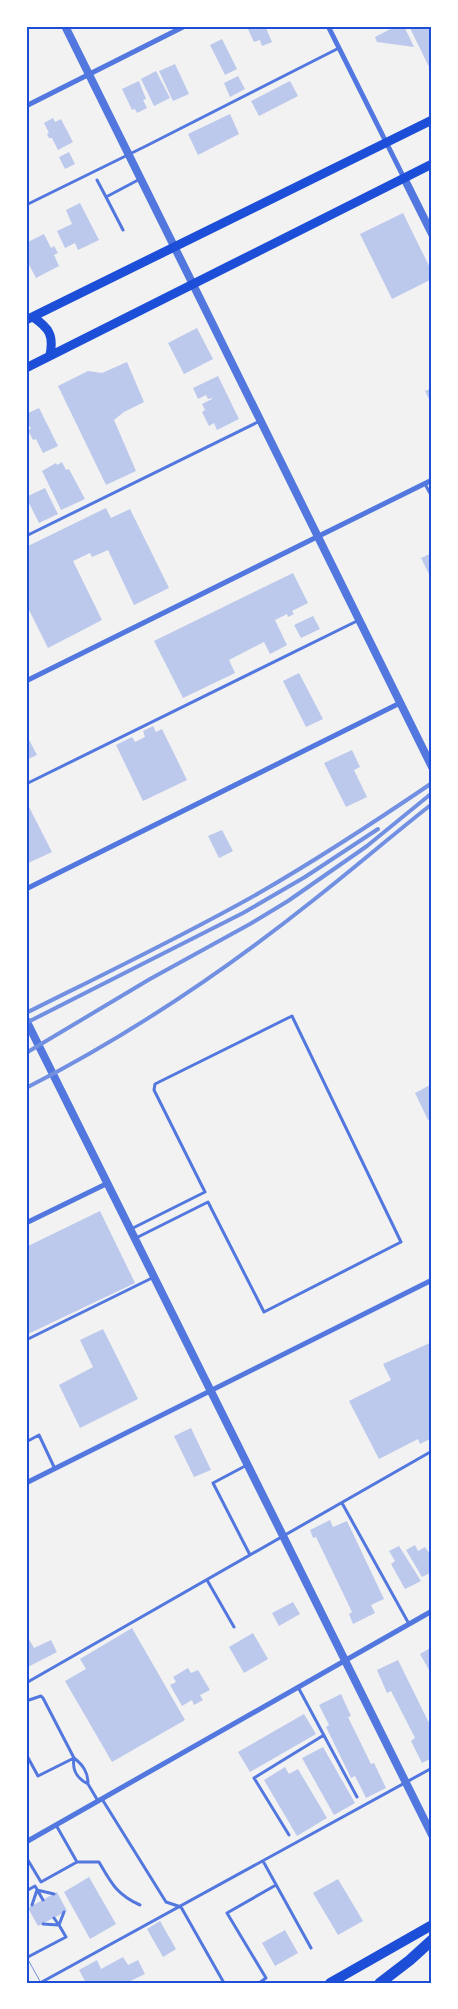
<svg xmlns="http://www.w3.org/2000/svg" width="458" height="2009" font-family="Manrope,sans-serif">
	<style>
		.building { fill: #bdc9ec }
		.lines { fill: none; stroke-linecap: round; stroke-linejoin: round }
		.service { stroke: #5277de; stroke-width: 3 }
		.minor { stroke: #5277de; stroke-width: 5 }
		.tertiary { stroke: #5277de; stroke-width: 8 }
		.secondary { stroke: #1d4ed8; stroke-width: 9 }
		.primary { stroke: #1d4ed8; stroke-width: 10 }
		.motorway { stroke: #1d4ed8; stroke-width: 11 }
		.tram { stroke: #7290e2; stroke-width: 1 }
		.rail { stroke: #7290e2; stroke-width: 4 }
		.neatline { fill: none; stroke: #1d4ed8; stroke-width: 2 }
	</style>
	<rect width="100%" height="100%" fill="#f2f2f2"/>
	<!-- building -->
	<path class="building" d="M250,26H265L272,42L262,46L260,40L254,42L247,27Z
		M396,26H404L414,47L377,42L375,37Z
		M409,26H428L432,34V73Z
		M222,39L237,69L225,75L210,45Z
		M175,64L189,94L173,101L159,71Z
		M156,71L170,98L154,106L141,79Z
		M238,76L245,89L230,97L224,83Z
		M139,81L146,99L143,100L147,108L137,113L135,109L132,110L122,89Z
		M290,81L298,96L259,116L251,101Z
		M230,114L239,134L198,155L188,134Z
		M53,118L55,122L61,119L73,142L58,150L52,138H49L47,134L49,133L44,123Z
		M69,152L75,164L65,169L59,157Z
		M80,203L99,240L78,250L75,243L65,248L57,231L72,224L66,210Z
		M403,213L432,272V279L392,299L360,234Z
		M44,234L51,248L54,246L58,253L54,255L59,266L36,278L26,259V243Z
		M197,328L213,359L184,374L168,343Z
		M127,362L144,402L124,412L114,420L136,471L106,485L58,386L88,371L102,373Z
		M218,376L239,419L217,430L214,423L209,426L202,412L205,410L202,404L212,399V398L208,399L206,395L198,399L193,388Z
		M432,388V405L425,391Z
		M39,408L58,446L43,453L36,439L33,440L28,430L31,429L26,420V414Z
		M62,462L66,470L69,469L85,499L61,510L42,471L56,463L57,465Z
		M45,488L58,514L39,523L26,497Z
		M106,508L111,518L130,509L169,588L134,605L108,550L92,557L90,553L73,561L102,620L48,648L26,604V547Z
		M432,553V580L421,558Z
		M293,573L308,603L292,611L294,614L288,617L287,614L275,620L287,645L270,654L264,642L229,660L235,673L183,698L154,641Z
		M313,616L320,629L301,638L294,625Z
		M299,673L323,719L306,727L283,681Z
		M153,726L156,732L162,729L187,780L143,801L116,745L132,737L135,742L145,737L143,731Z
		M26,734L37,755L26,760Z
		M352,750L360,767L354,770L367,797L346,807L324,763Z
		M26,801L52,852L26,864Z
		M222,830L233,851L219,858L208,836Z
		M432,1084V1119L428,1120L415,1093Z
		M100,1211L135,1283L26,1335V1247Z
		M103,1329L138,1399L80,1428L59,1385L93,1367L80,1340Z
		M432,1342V1438L420,1444L418,1439L379,1459L349,1401L391,1380L383,1364Z
		M191,1428L211,1470L194,1477L174,1436Z
		M330,1520L333,1527L347,1521L384,1599L371,1605L375,1613L353,1624L349,1614L352,1612L316,1537L313,1538L310,1530Z
		M415,1545L418,1551L425,1547L432,1557V1572L422,1577L406,1550Z
		M399,1546L421,1581L405,1589L391,1564L395,1561L389,1551Z
		M293,1602L300,1614L279,1626L272,1613Z
		M132,1628L185,1720L112,1762L65,1681L86,1669L80,1659Z
		M253,1633L268,1659L244,1673L229,1647Z
		M26,1634L34,1648L51,1640L57,1652L26,1668Z
		M432,1647V1675L420,1654Z
		M398,1660L432,1729V1758L422,1763L411,1741L415,1738L391,1691L387,1693L377,1670Z
		M188,1668L191,1673L198,1670L210,1690L200,1695L203,1700L194,1705L192,1700L182,1706L170,1685L176,1682L173,1677Z
		M341,1694L351,1716L348,1717L371,1764L374,1763L386,1788L366,1798L355,1776L351,1778L326,1727L329,1725L319,1705Z
		M304,1714L316,1734L250,1772L238,1752Z
		M323,1747L355,1803L334,1815L302,1758Z
		M285,1767L289,1774L298,1769L327,1818L297,1836L264,1780Z
		M89,1877L116,1924L90,1939L64,1892Z
		M338,1879L363,1921L338,1935L313,1893Z
		M57,1892L67,1911L38,1926L28,1908Z
		M160,1921L176,1949L163,1957L147,1929Z
		M285,1930L298,1953L275,1966L262,1943Z
		M123,1957L128,1965L138,1960L145,1974L126,1983H86L79,1970L97,1960L101,1969Z"/>
	<g class="lines">
		<!-- service -->
		<path class="service" d="M97,180L106,197
			M26,205L146,146L339,48
			M123,230L106,197L140,179
			M425,484L432,497
			M26,536L260,421
			M26,784L359,620
			M131,1229L205,1192L154,1090L155,1084L292,1016L401,1242L264,1312L208,1202L136,1238
			M26,1340L154,1277
			M26,1442L39,1435L55,1469
			M247,1465L213,1483L250,1555
			M342,1503L409,1624
			M207,1580L234,1627
			M26,1683L432,1451
			M298,1687L357,1797
			M26,1701L41,1696L43,1698L74,1758L38,1776L26,1754
			M74,1758C83,1765 88,1772 88,1784C76,1778 72,1770 74,1758Z
			M88,1784L98,1801
			M102,1799L166,1902L181,1907L224,1983
			M289,1835L254,1778L324,1735
			M26,1857L41,1882L77,1862L56,1825
			M263,1861L311,1948
			M77,1862H99C111,1883 117,1895 140,1905
			M26,1891L35,1886L43,1900
			M32,1905L37,1890L54,1894
			M54,1918L59,1925L64,1912
			M26,1958L66,1937L59,1925L43,1924
			M40,1983L432,1768
			M259,1983L266,1978L227,1913L276,1885"/>
		<!-- minor -->
		<path class="minor" d="M328,26L404,178
			M26,106L185,26
			M26,681L432,480
			M26,889L400,703
			M26,1223L108,1183
			M26,1483L432,1280
			M26,1842L432,1611"/>
		<!-- tertiary -->
		<path class="tertiary" d="M65,26L432,767
			M404,178L432,234
			M26,1020L432,1835"/>
		<!-- secondary -->
		<path class="secondary" d="M33,317C49,328 54,335 50,355
			M26,320L432,120
			M26,368L432,164"/>
		<!-- primary -->
		<path class="primary" d="M330,1983L432,1925"/>
		<!-- motorway -->
		<path class="motorway" d="M380,1983L410,1960L432,1940"/>
		<!-- tram -->
		<path class="tram" d="M26,1956L41,1983"/>
		<!-- rail -->
		<path class="rail" d="M26,1013C104,974 183,936 259,893C318,859 376,821 432,783
			M26,1023L243,913L305,877L378,829
			M26,1053L150,979L250,924L288,901L367,846L432,793
			M26,1088C128,1036 223,972 311,902C352,870 391,836 432,804"/>
	</g>
	<!-- border -->
	<rect width="458" height="2009" fill="none" stroke="#ffffff" stroke-width="55"/>
	<rect x="28" y="28" width="402" height="1954" class="neatline"/>
</svg>
